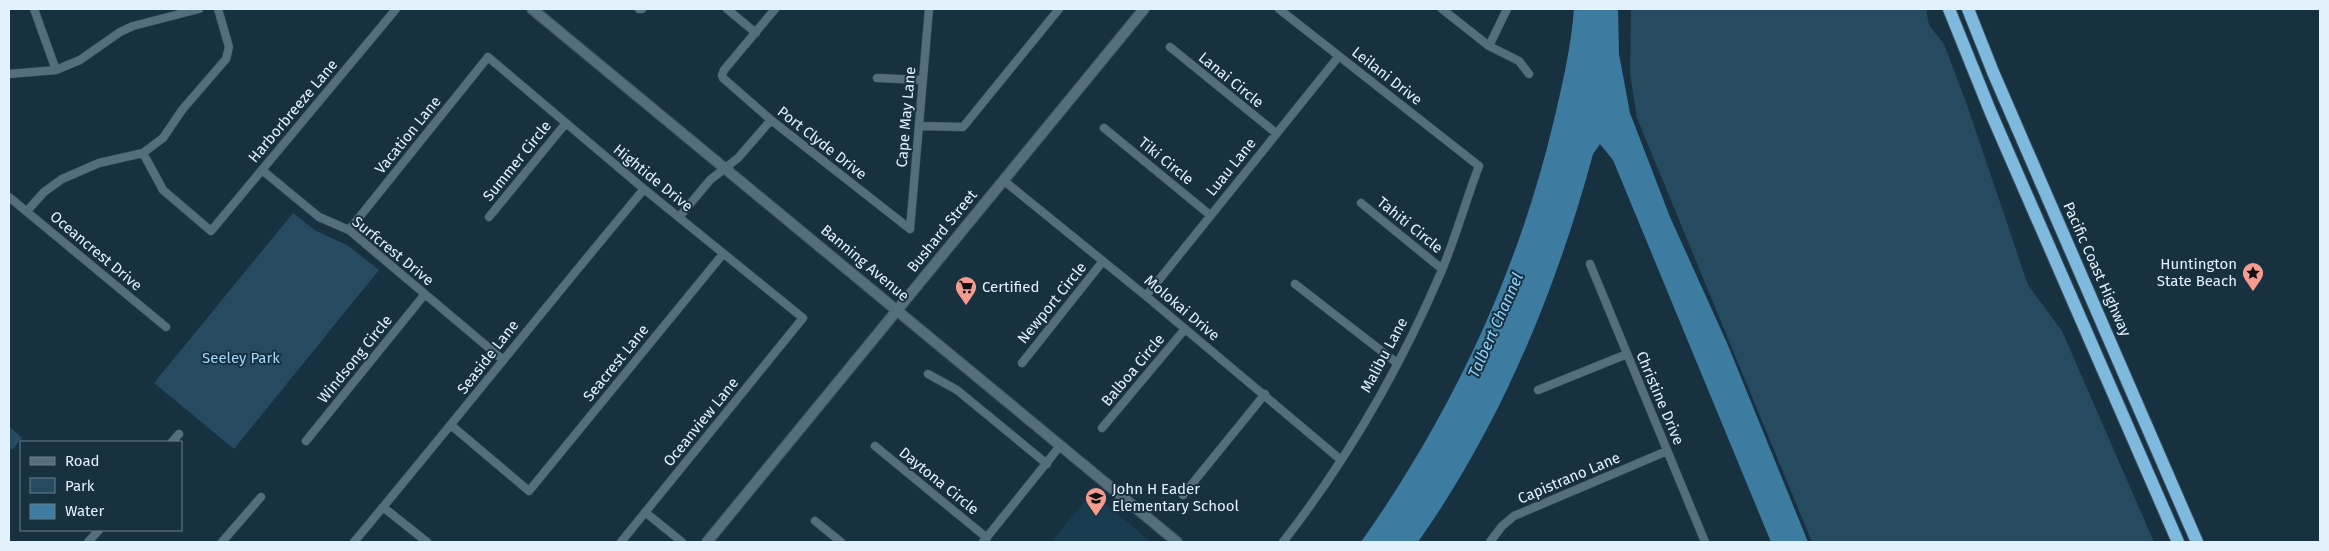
<svg xmlns="http://www.w3.org/2000/svg" width="2329" height="551" font-family="'Fira Sans',sans-serif">
	<style>
		.built { fill: #1a3c50 }
		.green { fill: #264a60 }
		.water { fill: #3d7ba0 }
		.lines { fill: none; stroke-linecap: round; stroke-linejoin: round }
		.minor-casing { stroke: #38505f; stroke-width: 9 }
		.tertiary-casing { stroke: #38505f; stroke-width: 12 }
		.trunk-casing { stroke: #38505f; stroke-width: 14 }
		.minor { stroke: #556e7e; stroke-width: 8 }
		.tertiary { stroke: #556e7e; stroke-width: 10 }
		.trunk { stroke: #80b9de; stroke-width: 12 }
		.labels { text-anchor: middle; stroke-width: 4; stroke-linejoin: round; paint-order: stroke }
		.street-label { font-size: 15px; fill: #e2f1fc; stroke: #183141 }
		.poi-label { font-size: 15px; fill: #e2f1fc; stroke: #183141; text-anchor: start }
		.park-label { font-size: 15px; fill: #a3d5f6; stroke: #183141 }
		.water-label { font-size: 16px; font-style: italic; fill: #8cd1fc; stroke: #183141 }
	</style>
	<rect width="100%" height="100%" fill="#183141"/>
	<!-- built -->
	<path class="built" d="M1092,493L1151,542H1051Z"/>
	<!-- green -->
	<path class="green" d="M1631,9H1926L1929,25L1944,44L1966,102L2028,285L2062,331L2154,542H1812L1637,118L1630,74Z
		M293,213L316,231L347,245L379,270L234,449L154,383Z
		M9,426L22,438L12,450L9,447Z"/>
	<!-- water -->
	<path class="water" d="M1574,9H1618L1619,54L1630,113L1670,217L1727,343L1808,542H1771L1613,160L1600,144L1593,154C1556,291 1500,426 1418,542H1361C1450,416 1517,275 1553,124C1562,87 1571,47 1574,9Z"/>
	<g class="lines">
		<!-- minor casing -->
		<g class="minor-casing">
			<path id="minor" d="M34,9L56,70
				M639,9H642
				M727,9L756,33
				M775,9L724,70L722,75L723,78L771,120L910,229
				M1279,9L1479,166C1466,200 1456,236 1442,270C1401,366 1347,460 1283,542
				M1442,9L1489,46L1519,61L1529,74
				M1489,46L1507,9
				M1170,47L1276,133
				M9,74L56,70L80,60L120,32L133,26L199,9
				M877,78L923,80
				M919,126L963,127L1059,9
				M1104,128L1210,215
				M143,153L163,190L211,231L396,9
				M262,170L319,217L349,230L502,359
				M1003,180L1146,296L1341,460
				M9,197L166,327
				M1361,203L1442,269
				M27,211L44,192L62,179L99,163L143,153L163,138L182,110L226,59L229,47L218,9
				M489,217L566,123
				M679,217L710,180L738,158L771,120
				M910,229L929,9
				M349,230L488,57L644,189L803,318L621,542
				M1590,264L1705,542
				M1295,284L1397,363
				M1146,296L1339,56
				M1022,363L1103,261
				M928,374L957,390L1047,464
				M1538,390L1627,354
				M452,426L529,491L723,254
				M1102,428L1185,329
				M306,441L425,294
				M172,442L179,434
				M875,446L987,538
				M1183,495L1265,394
				M383,507L427,542
				M645,512L682,542
				M815,521L841,542
				M88,542L99,530
				M222,542L261,497
				M354,542C451,426 546,306 644,189
				M983,542L1060,446
				M1490,542L1502,526L1514,516L1667,451"/>
		</g>
		<!-- tertiary casing -->
		<g class="tertiary-casing">
			<path id="tertiary" d="M532,9L1177,542
				M707,542L1144,9"/>
		</g>
		<!-- trunk casing -->
		<g class="trunk-casing">
			<path id="trunk" d="M1949,9L1991,113L2178,542
				M1968,9L1993,72L2197,542"/>
		</g>
		<!-- minor -->
		<use href="#minor" class="minor"/>
		<!-- tertiary -->
		<use href="#tertiary" class="tertiary"/>
		<!-- trunk -->
		<use href="#trunk" class="trunk"/>
	</g>
	<!-- icons -->
	<defs>
		<g id="sight-pin" transform="scale(1.125)"><path d="M0 17L-7.5 6A9.5 9.5 0 1 1 7.5 6Z" fill="#f59c91" stroke="#183141"/><path d="M0-6L1.8-2.2L6-1.7L2.9 1.2L3.7 5.4L0 3.3L-3.7 5.4L-2.9 1.2L-6-1.7L-1.8-2.2Z" fill="#111"/></g>
		<g id="supermarket-pin" transform="scale(1.125)"><path d="M0 17L-7.5 6A9.5 9.5 0 1 1 7.5 6Z" fill="#f59c91" stroke="#183141"/><path d="M-6-5.5h2.5l.6 2H6L4.5 2H-2.5L-4.4-4H-6ZM-1.5 3.2a1.3 1.3 0 1 0 .1 0ZM3 3.2a1.3 1.3 0 1 0 .1 0Z" fill="#111"/></g>
		<g id="school-pin" transform="scale(1.125)"><path d="M0 17L-7.5 6A9.5 9.5 0 1 1 7.5 6Z" fill="#f59c91" stroke="#183141"/><path d="M0-5L7-2L0 1L-7-2ZM-4 1L0 2.5L4 1V4Q0 6-4 4Z" fill="#111"/></g>
	</defs>
	<g fill-rule="evenodd">
		<use href="#sight-pin" x="2253" y="273"/>
		<use href="#supermarket-pin" x="966" y="287"/>
		<use href="#school-pin" x="1096" y="498"/>
	</g>
	<g class="labels">
		<!-- street labels -->
		<g class="street-label">
			<text transform="translate(1387 76) rotate(38)" y="5">Leilani Drive</text>
			<text transform="translate(1231 80) rotate(39)" y="5">Lanai Circle</text>
			<text transform="translate(293 111) rotate(-50)" y="5">Harborbreeze Lane</text>
			<text transform="translate(906 117) rotate(-85)" y="5">Cape May Lane</text>
			<text transform="translate(408 135) rotate(-51)" y="5">Vacation Lane</text>
			<text transform="translate(822 143) rotate(38)" y="5">Port Clyde Drive</text>
			<text transform="translate(517 161) rotate(-51)" y="5">Summer Circle</text>
			<text transform="translate(1166 161) rotate(39)" y="5">Tiki Circle</text>
			<text transform="translate(1231 167) rotate(-51)" y="5">Luau Lane</text>
			<text transform="translate(653 178) rotate(39)" y="5">Hightide Drive</text>
			<text transform="translate(1410 225) rotate(39)" y="5">Tahiti Circle</text>
			<text transform="translate(942 231) rotate(-51)" y="5">Bushard Street</text>
			<text transform="translate(96 251) rotate(40)" y="5">Oceancrest Drive</text>
			<text transform="translate(393 251) rotate(39)" y="5">Surfcrest Drive</text>
			<text transform="translate(865 263) rotate(40)" y="5">Banning Avenue</text>
			<text transform="translate(2097 269) rotate(66)" y="5">Pacific Coast Highway</text>
			<text transform="translate(1052 303) rotate(-51)" y="5">Newport Circle</text>
			<text transform="translate(1182 308) rotate(40)" y="5">Molokai Drive</text>
			<text transform="translate(1384 355) rotate(-62)" y="5">Malibu Lane</text>
			<text transform="translate(488 357) rotate(-52)" y="5">Seaside Lane</text>
			<text transform="translate(355 359) rotate(-51)" y="5">Windsong Circle</text>
			<text transform="translate(616 363) rotate(-51)" y="5">Seacrest Lane</text>
			<text transform="translate(1133 370) rotate(-50)" y="5">Balboa Circle</text>
			<text transform="translate(1660 398) rotate(67)" y="5">Christine Drive</text>
			<text transform="translate(701 422) rotate(-51)" y="5">Oceanview Lane</text>
			<text transform="translate(1569 478) rotate(-23)" y="5">Capistrano Lane</text>
			<text transform="translate(939 481) rotate(39)" y="5">Daytona Circle</text>
		</g>
		<!-- poi labels -->
		<g class="poi-label">
			<text x="2237" y="269" text-anchor="end">Huntington<tspan x="2237" dy="17">State Beach</tspan></text>
			<text x="982" y="292">Certified</text>
			<text x="1112" y="494">John H Eader<tspan x="1112" dy="17">Elementary School</tspan></text>
		</g>
		<!-- park labels -->
		<g class="park-label">
			<text x="241" y="363">Seeley Park</text>
		</g>
		<!-- water labels -->
		<g class="water-label">
			<text transform="translate(1495 325) rotate(-66)" y="6">Talbert Channel</text>
		</g>
	</g>
	<!-- border -->
	<rect width="2329" height="551" fill="none" stroke="#e2f1fc" stroke-width="20"/>
	<!-- legend -->
	<rect x="20" y="441" width="162" height="90" fill="#183141" stroke="#697e8c"/>
	<rect x="30" y="457" width="25" height="8" fill="#556e7e" stroke="#697e8c"/>
	<text x="65" y="466" font-size="15" fill="#e2f1fc">Road</text>
	<rect x="30" y="478" width="25" height="15" fill="#264a60" stroke="#697e8c"/>
	<text x="65" y="491" font-size="15" fill="#e2f1fc">Park</text>
	<rect x="30" y="504" width="25" height="15" fill="#3d7ba0" stroke="#697e8c"/>
	<text x="65" y="516" font-size="15" fill="#e2f1fc">Water</text>
</svg>
